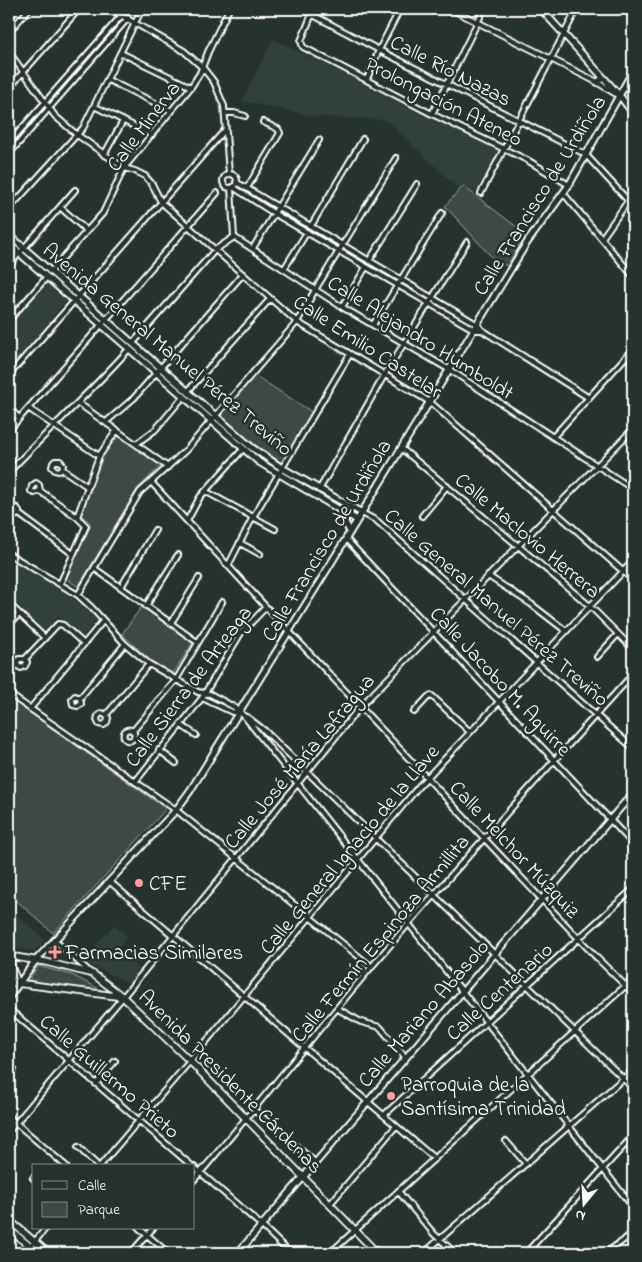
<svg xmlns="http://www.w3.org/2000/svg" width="642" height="1262" font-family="'Indie Flower',sans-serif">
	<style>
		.built { fill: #333f3a }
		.green { fill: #3e4944; stroke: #9ea4a2 }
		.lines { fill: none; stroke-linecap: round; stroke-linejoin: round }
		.minor-casing { stroke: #fff; stroke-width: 8 }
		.tertiary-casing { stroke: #fff; stroke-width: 8 }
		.secondary-casing { stroke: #fff; stroke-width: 9 }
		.primary-casing { stroke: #fff; stroke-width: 9 }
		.minor { stroke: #26332d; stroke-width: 4 }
		.tertiary { stroke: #26332d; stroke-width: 4.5 }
		.secondary { stroke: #26332d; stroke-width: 5 }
		.primary { stroke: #26332d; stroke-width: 5.5 }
		.poi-dot { fill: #ff9aa2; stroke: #26332d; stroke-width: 2 }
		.labels { text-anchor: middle; stroke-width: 5; stroke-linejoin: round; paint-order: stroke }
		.street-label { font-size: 21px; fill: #fff; stroke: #26332d }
		.poi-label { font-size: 21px; fill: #fff; stroke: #26332d; text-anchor: start }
	</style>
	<rect width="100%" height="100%" fill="#26332d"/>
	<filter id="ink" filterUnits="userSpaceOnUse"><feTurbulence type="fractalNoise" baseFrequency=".02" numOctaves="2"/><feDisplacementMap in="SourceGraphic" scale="10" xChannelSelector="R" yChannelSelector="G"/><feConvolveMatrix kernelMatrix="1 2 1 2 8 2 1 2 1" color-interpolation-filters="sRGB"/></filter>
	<g filter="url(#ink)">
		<!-- built -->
		<path class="built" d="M273,39L499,150L475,193L463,185L458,188L386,120L313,116L242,101Z
			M47,284L66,301L9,370V326Z
			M9,559L70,596L97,619L83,636L58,616L45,632L9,596Z
			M9,908L45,940L35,951L9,947Z
			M114,925L127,937L117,950L139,969L129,983L90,965L83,960Z"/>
		<!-- green -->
		<path class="green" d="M463,186L526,234L507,266L500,263L499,265L445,206Z
			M254,375L312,412L282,463L265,454L220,414Z
			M118,436L161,466L138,488L78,587L66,578L90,527V523L81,515L102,456Z
			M142,606L193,642L173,674L151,661L122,634Z
			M9,698L166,809L53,933L9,894Z
			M38,966L72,975L109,994L29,980Z"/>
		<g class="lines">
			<!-- minor casing -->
			<g class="minor-casing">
				<path id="minor" d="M110,9L184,51L203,68L214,82L224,106L229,174
					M302,9L379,50L583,153L587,156L633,206
					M314,9L301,41L303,47L432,114L527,160L569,185
					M9,32L29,9
					M9,52L55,116L76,134L124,168L135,171L145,176L152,184L161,202L297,322L430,402L633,580
					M121,53L191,87
					M367,79L379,50L400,9
					M108,80L172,111
					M9,88L79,9
					M94,106L152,135
					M225,113H234L245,116
					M432,114L484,9
					M9,143L122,15
					M9,154L128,18
					M104,155L123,121
					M223 181a7 7 0 1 1 14 0a7 7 0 1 1-14 0Z
					M236,182L478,325L482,330L589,398
					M233,187L275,214L475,330H482
					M231,188L234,237
					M247,188L280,133L278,129L263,122
					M481,193L577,9
					M564,194L633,276
					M60,207L87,231
					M9,209L83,128L142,9
					M311,226L363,139
					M234,237L342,307L450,370L633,489
					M602,238L633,194
					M253,248L319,140
					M369,261L417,184
					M9,265L75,190
					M284,269L307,232
					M51,271L103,213L124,168L191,87L200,73L208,52L229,9
					M342,307L366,267
					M9,320L47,277
					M373,325L442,213
					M133,343L215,250L234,237
					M627,356L633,362
					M9,375L225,130
					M188,391L270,299
					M78,403L168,467
					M9,408L19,418
					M28,408L99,456
					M106,422L134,398L243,274
					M9,430L217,193
					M553,437L633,349
					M136,444L155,430L184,396
					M401,448L590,606L633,649
					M62,469L59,471L55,470L52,467L53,463L55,461H60L63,465L62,469L88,487
					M9,472C48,430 91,392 129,349
					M151,482L266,607L598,959L633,993
					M319,490L385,374L467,242
					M40,491L34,493L31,491L32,486L36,483L39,485L40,491L77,517L86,526L60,584
					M205,491L275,529
					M9,510L12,507L17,508L19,511V514L73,554
					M9,513L12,517L19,514
					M362,513L377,521L633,748
					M422,516L447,486
					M77,517L99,456L117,430
					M187,521L200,497L243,449
					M346,539L633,844
					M240,543L260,554
					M9,554L78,595L92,608L125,644L149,664L198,692L210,694L234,707L245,717L633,1207
					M228,566L253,517L350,354
					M94,568L197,642
					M488,576L531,604L566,631
					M121,587L155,530
					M78,595L140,492L186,450L297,322L315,290L396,158
					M9,604L45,638
					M146,606L178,555
					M171,623L199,578
					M9,625L19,614
					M597,657L618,634
					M25,659L27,662L25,666L21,668L18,666L17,662L19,659H25L58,624L63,625L83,643
					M9,694L176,810L372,967
					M80,698L81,704L78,706L73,705L72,699L75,696L80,698L125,644
					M202,698L232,712L239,713
					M30,709L103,621
					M414,712L428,697L432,696L470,732
					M106,715L108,718L107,722L104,725L99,724L97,720L98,716L102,713L106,715L149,664
					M247,717L265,731L633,1088
					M181,725L196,735
					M123.5 735a5.5 5.5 0 1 1 11 0a5.5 5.5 0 1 1-11 0Z
					M133,731L176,680L222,602
					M159,750L176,763
					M135,782L202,698L241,633L266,607
					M109,881L435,1159
					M54,940L91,973
					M9,1009L192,1166
					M338,1009L361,1022L380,1027L406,1058
					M9,1075L14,1069
					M96,1084L115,1061
					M254,1110L316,1163
					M384,1115L633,889
					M9,1117L66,1166
					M9,1131L123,997L360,707L633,429
					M506,1141L526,1164
					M78,1147L98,1166
					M100,1166L190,1061L419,786L633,561
					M194,1167L262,1226L290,1253
					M33,1178L34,1179
					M194,1180C255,1109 313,1036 373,965C457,866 546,770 633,674
					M398,1191L434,1234L455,1253
					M330,1204L396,1126
					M139,1228L168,1253
					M25,1253L46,1228
					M131,1253L153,1228
					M330,1253L633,979
					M424,1253L633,1070
					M526,1253L633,1136
					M606,1253L633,1233"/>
			</g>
			<!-- tertiary casing -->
			<g class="tertiary-casing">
				<path id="tertiary" d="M451,9L597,82L618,95"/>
			</g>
			<!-- secondary casing -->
			<g class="secondary-casing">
				<path id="secondary" d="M541,9L620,96L633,113
					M597,82L601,80L602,76
					M9,235L251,447L282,468L362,513
					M9,244L259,462L357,520
					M339,510L350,532
					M9,997L36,960L176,810L190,791L317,586L526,244L569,185L633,71
					M238,1253L633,793"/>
			</g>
			<!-- primary casing -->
			<g class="primary-casing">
				<path id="primary" d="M9,956L46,962L93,974L123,997L190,1061L377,1253
					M9,962L18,983
					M9,982L123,997
					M9,1220L48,1253
					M9,1229L38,1253"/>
			</g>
			<!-- minor -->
			<use href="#minor" class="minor"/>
			<!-- tertiary -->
			<use href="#tertiary" class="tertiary"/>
			<!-- secondary -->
			<use href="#secondary" class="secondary"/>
			<!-- primary -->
			<use href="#primary" class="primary"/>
		</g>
	</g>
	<!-- markers -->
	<g class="poi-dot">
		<circle cx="139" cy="883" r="5"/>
		<path d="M52.5 944.5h5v5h5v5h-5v5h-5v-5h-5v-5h5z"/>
		<circle cx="391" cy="1096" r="5"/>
	</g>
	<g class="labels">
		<!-- street labels -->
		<g class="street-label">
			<text transform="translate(451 70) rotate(27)" y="7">Calle Río Nazas</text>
			<text transform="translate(444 101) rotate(27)" y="7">Prolongación Ateneo</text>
			<text transform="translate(143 126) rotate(-53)" y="7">Calle Minerva</text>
			<text transform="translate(539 195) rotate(-58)" y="7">Calle Francisco de Urdiñola</text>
			<text transform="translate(421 337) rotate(32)" y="7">Calle Alejandro Humboldt</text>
			<text transform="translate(368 346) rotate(33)" y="7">Calle Emilio Castelar</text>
			<text transform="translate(168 349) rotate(40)" y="7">Avenida General Manuel Pérez Treviño</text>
			<text transform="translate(528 535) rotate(40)" y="7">Calle Maclovio Herrera</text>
			<text transform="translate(326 540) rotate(-59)" y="7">Calle Francisco de Urdiñola</text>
			<text transform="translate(497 607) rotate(41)" y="7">Calle General Manuel Pérez Treviño</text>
			<text transform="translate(501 681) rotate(47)" y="7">Calle Jacobo M. Aguirre</text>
			<text transform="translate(188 686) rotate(-53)" y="7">Calle Sierra de Arteaga</text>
			<text transform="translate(299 761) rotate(-50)" y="7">Calle José María Lafragua</text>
			<text transform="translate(349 849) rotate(-50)" y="7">Calle General Ignacio de la Llave</text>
			<text transform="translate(515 849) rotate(47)" y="7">Calle Melchor Múzquiz</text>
			<text transform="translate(380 938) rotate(-50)" y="7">Calle Fermín Espinoza Armillita</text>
			<text transform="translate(499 991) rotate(-42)" y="7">Calle Centenario</text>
			<text transform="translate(423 1013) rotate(-49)" y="7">Calle Mariano Abasolo</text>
			<text transform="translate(110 1076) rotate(41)" y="7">Calle Guillermo Prieto</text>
			<text transform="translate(231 1081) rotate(45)" y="7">Avenida Presidente Cárdenas</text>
		</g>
		<!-- poi labels -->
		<g class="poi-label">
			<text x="149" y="890">CFE</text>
			<text x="65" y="959">Farmacias Similares</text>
			<text x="401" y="1091">Parroquia de la<tspan x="401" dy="24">Santísima Trinidad</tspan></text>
		</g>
	</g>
	<!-- margin -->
	<rect width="642" height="1262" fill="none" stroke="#26332d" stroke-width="30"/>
	<rect x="15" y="15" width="612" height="1232" fill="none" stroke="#fff" stroke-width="2" filter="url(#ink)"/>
	<!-- legend -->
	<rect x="32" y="1164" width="162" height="65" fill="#26332d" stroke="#7d8581"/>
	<rect x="42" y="1181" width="25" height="8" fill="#26332d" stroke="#7d8581"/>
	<text x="78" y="1190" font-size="15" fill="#ffffff">Calle</text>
	<rect x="42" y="1202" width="25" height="15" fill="#3e4944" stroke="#7d8581"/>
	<text x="78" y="1214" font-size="15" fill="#ffffff">Parque</text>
	<!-- north arrow -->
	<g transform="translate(584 1204) rotate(198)" stroke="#26332d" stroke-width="4" paint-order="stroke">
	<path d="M0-4L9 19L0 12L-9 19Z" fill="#ffffff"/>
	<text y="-8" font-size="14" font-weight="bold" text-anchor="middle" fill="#ffffff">N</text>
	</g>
</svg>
